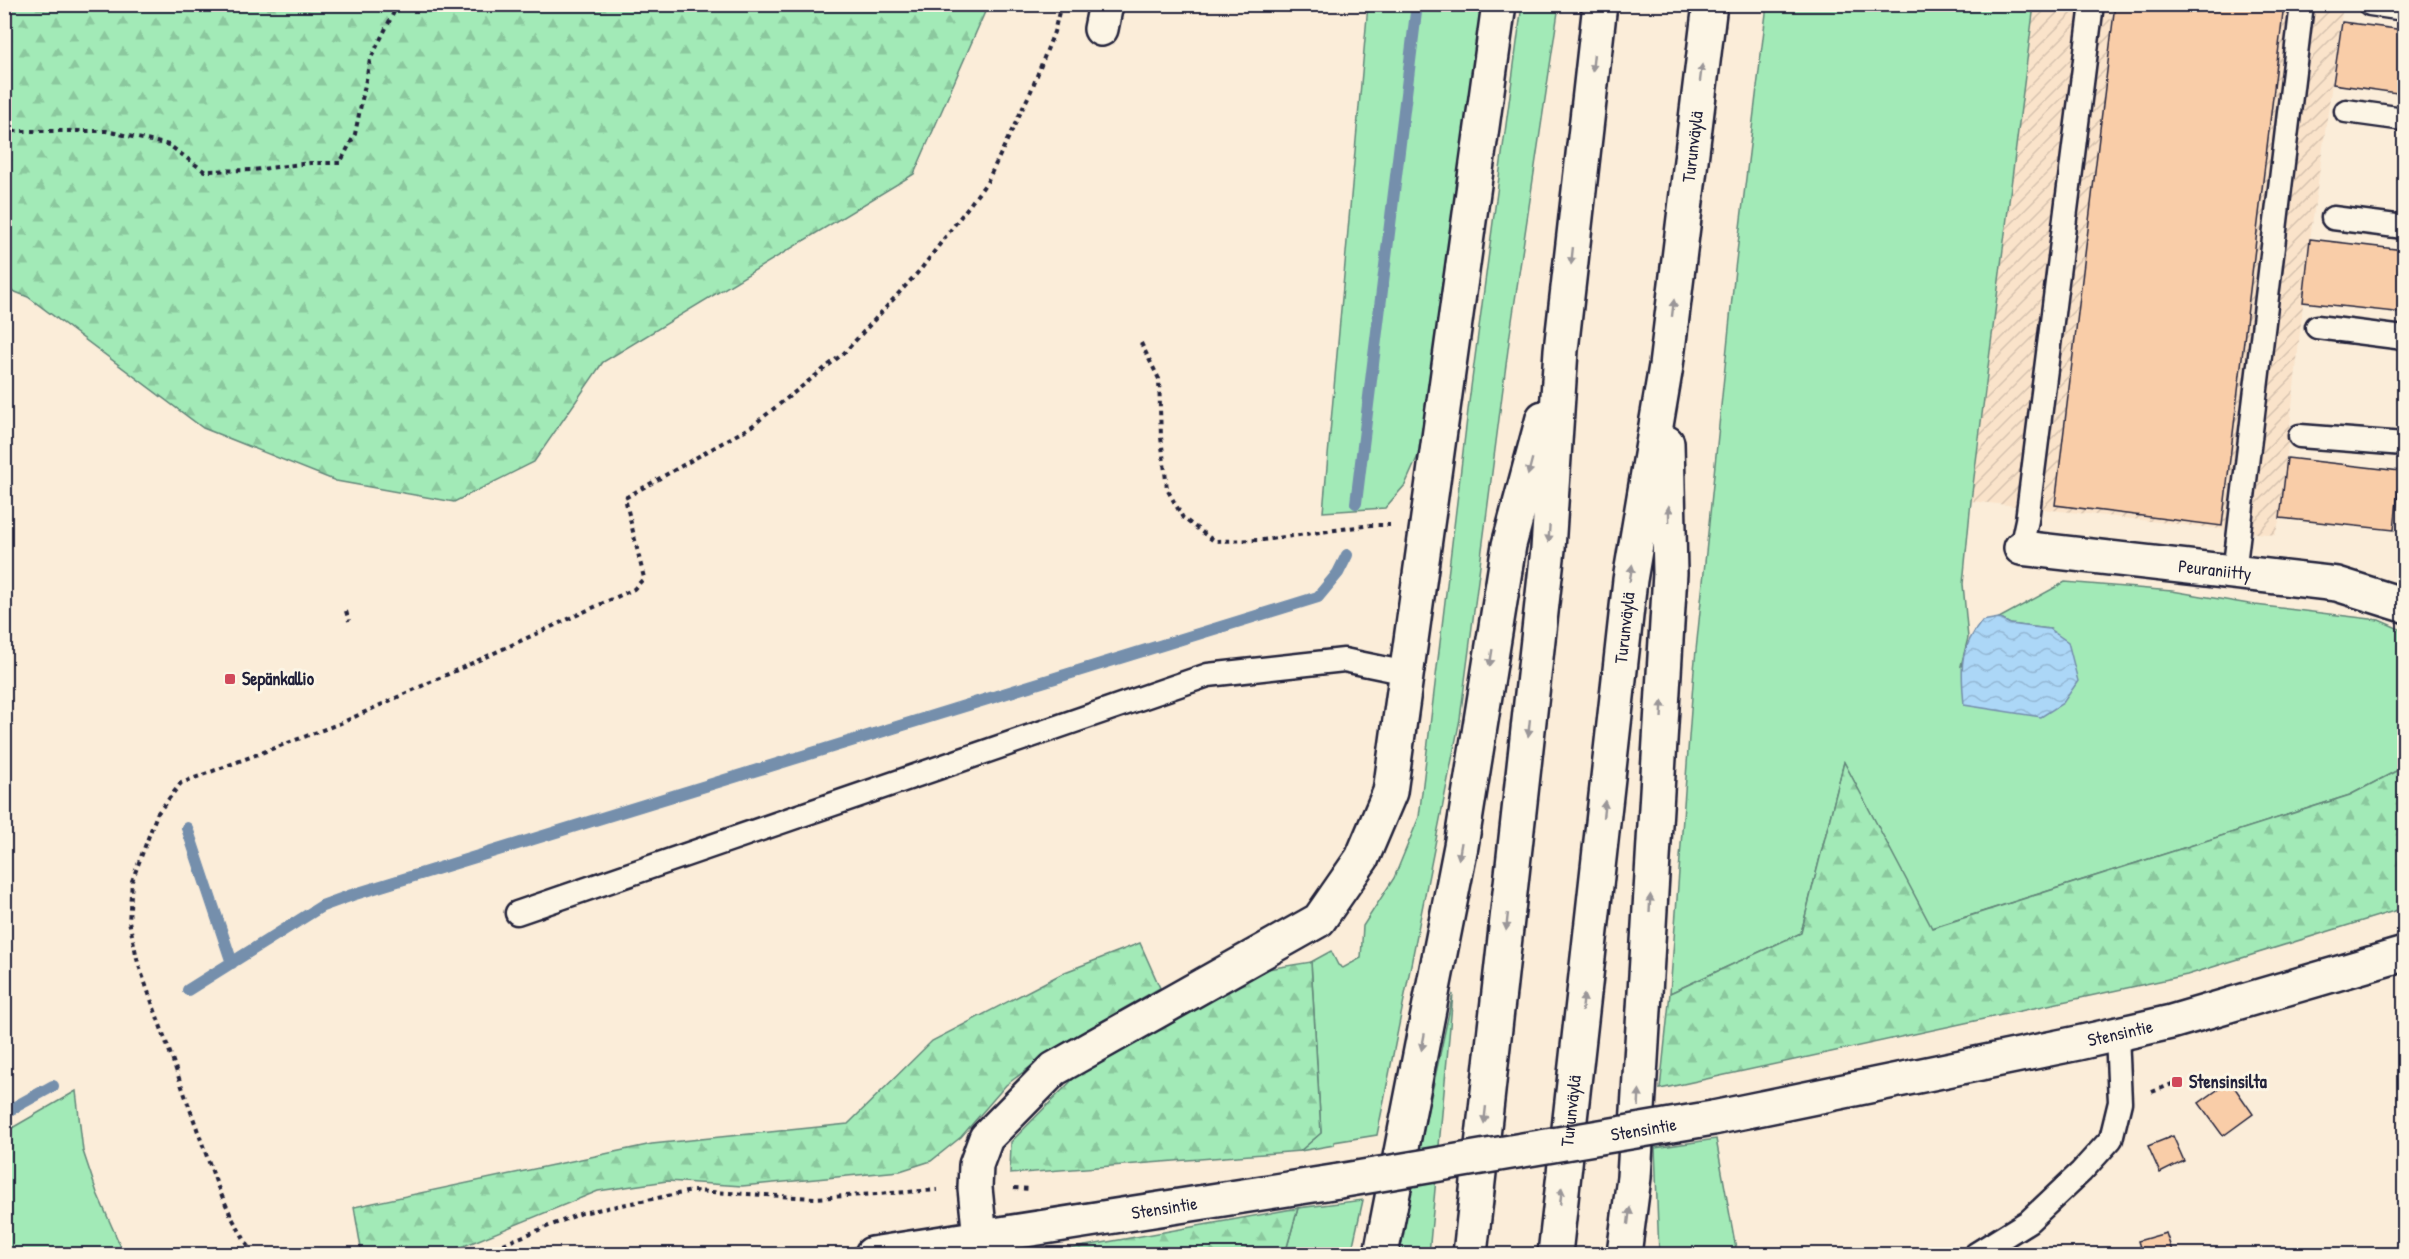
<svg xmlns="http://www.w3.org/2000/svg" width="2409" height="1259" font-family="'Patrick Hand',sans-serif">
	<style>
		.industrial { fill: url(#industrial-furrows) }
		.grass { fill: #a2eab7; stroke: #628679; stroke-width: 1.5 }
		.forest { fill: url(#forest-firs); stroke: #628679; stroke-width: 1.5 }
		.water { fill: url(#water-waves); stroke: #758fac; stroke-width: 1.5 }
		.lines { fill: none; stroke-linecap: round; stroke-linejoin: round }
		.stream { stroke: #758fac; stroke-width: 12 }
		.building { fill: #f9cda8; stroke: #22223b; stroke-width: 1.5 }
		.lane-casing { stroke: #22223b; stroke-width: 27 }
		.street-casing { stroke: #22223b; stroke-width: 38 }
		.secondary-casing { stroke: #22223b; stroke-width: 38 }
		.highway-casing { stroke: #22223b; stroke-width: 38 }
		.path { stroke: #22223b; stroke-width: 4; stroke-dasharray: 4.5 4.5; stroke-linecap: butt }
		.lane { stroke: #fcf5e5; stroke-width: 22 }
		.street { stroke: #fcf5e5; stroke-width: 33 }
		.secondary { stroke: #fcf5e5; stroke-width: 33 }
		.highway { stroke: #fcf5e5; stroke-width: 33 }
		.secondary-bridge-casing { stroke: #22223b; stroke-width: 38; stroke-linecap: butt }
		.secondary-bridge { stroke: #fcf5e5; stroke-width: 33 }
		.oneway { fill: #9a9698 }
		.poi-dot { fill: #d1495b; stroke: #fcf5e5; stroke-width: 2 }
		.labels { text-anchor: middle; stroke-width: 6; stroke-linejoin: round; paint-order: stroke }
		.street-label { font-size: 18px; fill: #22223b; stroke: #fcf5e5 }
		.poi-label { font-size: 18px; font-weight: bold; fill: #22223b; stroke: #fcf5e5; text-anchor: start }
	</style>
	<defs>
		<pattern id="industrial-furrows" width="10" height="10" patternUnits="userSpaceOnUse" patternTransform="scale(1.5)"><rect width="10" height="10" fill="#fae3ca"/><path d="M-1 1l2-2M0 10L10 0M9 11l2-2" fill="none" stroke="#d6c2ae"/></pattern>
		<pattern id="forest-firs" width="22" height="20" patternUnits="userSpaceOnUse" patternTransform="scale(1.5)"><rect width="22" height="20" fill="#a2eab7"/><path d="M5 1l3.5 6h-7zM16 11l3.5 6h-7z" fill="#8bc89e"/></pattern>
		<pattern id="water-waves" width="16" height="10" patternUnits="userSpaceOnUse" patternTransform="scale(1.5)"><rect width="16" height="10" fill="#acd7f7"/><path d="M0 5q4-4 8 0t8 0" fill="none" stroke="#94b8d5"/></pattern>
	</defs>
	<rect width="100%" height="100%" fill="#fbedd9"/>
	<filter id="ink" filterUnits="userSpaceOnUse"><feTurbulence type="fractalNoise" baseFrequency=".0167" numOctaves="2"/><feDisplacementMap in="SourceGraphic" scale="12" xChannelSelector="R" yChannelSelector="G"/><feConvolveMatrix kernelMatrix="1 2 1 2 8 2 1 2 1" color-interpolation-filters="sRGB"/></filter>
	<g filter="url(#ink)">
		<!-- industrial -->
		<path class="industrial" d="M2034,5H2343L2310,239L2280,518L2275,535L1971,501Z"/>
		<!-- grass -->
		<path class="grass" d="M1368,5H1484L1421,449L1405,485L1385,508L1323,512Z
			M1522,5H1559L1510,334L1460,719L1377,1135L1334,1142V1145L1300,1151L1321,1133L1311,962L1331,951L1338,965L1343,968L1361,958L1363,926L1394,878L1419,817L1469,402Z
			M1767,5H2034L1971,501L1963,584L1968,638L1961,666L2049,629L2010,624L1999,618L2065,582L2172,591L2255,605L2379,620L2404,631V767L2350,795L1931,928L1844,762L1801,933L1670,993L1694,670L1735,269Z
			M1453,994L1429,1254H1397Z
			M76,1091L83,1151L97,1193L124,1254H5V1132Z
			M1716,1139L1737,1254H1659L1655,1148Z
			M1363,1200L1351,1254H1285L1298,1208Z"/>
		<!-- forest -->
		<path class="forest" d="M4,5L5,4L988,5L914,174L603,362L534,462L454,502L336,481L203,428L28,297L5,288Z
			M1844,762L1932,928L2350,795L2404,767V908L2187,975L1660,1089L1670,993L1801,933Z
			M1140,943L1160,988L1060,1045L1006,1085L961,1137L931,1161L900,1171L742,1186L667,1181L598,1191L459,1248L428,1254H362L354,1207L652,1144L848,1124L932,1041L1065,972Z
			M1311,962L1321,1133L1300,1151L1010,1174L1011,1142L1079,1073L1261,970Z
			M1298,1208L1285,1254H1040Z"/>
		<!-- water -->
		<path class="water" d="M1999,618L2010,624L2049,629L2068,642L2078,681L2063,703L2041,717L1964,705C1961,668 1958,651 1982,621Z"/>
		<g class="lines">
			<!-- stream -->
			<path class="stream" d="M1356,503L1417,4
				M187,828L232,963
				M188,990L322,906L352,895L1318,597L1338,573L1347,555
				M4,1113L53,1086"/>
		</g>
		<!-- building -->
		<path class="building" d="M2115,4H2284L2222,526L2055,505Z
			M2342,22L2404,30V94L2333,84Z
			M2310,239L2404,250V313L2303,302Z
			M2287,458L2400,471L2394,530L2280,518Z
			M2230,1081L2253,1114L2223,1136L2199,1103Z
			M2173,1136L2184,1161L2160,1173L2148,1146Z
			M2166,1233L2173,1254L2181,1252V1254H2142L2138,1241Z"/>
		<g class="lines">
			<!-- lane casing -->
			<g class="lane-casing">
				<path id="lane" d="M2370,4L2404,9
					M2346,111L2404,119
					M2333,218L2404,227
					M2317,327L2404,338
					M2300,436L2404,444
					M2021,548L2027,520L2092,4
					M2234,573L2302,4
					M517,913L1208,675L1344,660L1407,673
					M1976,1254L2029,1221L2081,1172L2111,1139L2120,1102L2117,1035"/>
			</g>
			<!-- street casing -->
			<g class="street-casing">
				<g id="street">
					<path id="s1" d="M2021,548L2337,584L2404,605"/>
					<path d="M980,1238L975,1188L976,1165L986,1138L1054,1069L1319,920L1362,858L1390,792L1499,4"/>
				</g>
			</g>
			<!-- secondary casing -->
			<g class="secondary-casing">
				<g id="secondary">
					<path d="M1101,29L1106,4"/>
					<path id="s2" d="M1713,1118L2078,1043L2171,1022L2404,954"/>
					<path id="s3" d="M872,1254L1339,1181"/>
				</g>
			</g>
			<!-- highway casing -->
			<g class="highway-casing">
				<g id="highway">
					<path d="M1381,1254L1461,846L1509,545L1543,418"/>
					<path d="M1470,1254L1548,549L1561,350L1600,4"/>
					<path id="s4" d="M1555,1254L1630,580L1666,366L1710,4"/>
					<path d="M1624,1254L1634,1177L1670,573L1667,443"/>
				</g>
			</g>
			<!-- path -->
			<path class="path" d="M4,131H106L169,145L204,171L253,170L310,163H340L355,134L370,60L398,4
				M1141,343L1159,379L1161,437L1167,489L1183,518L1214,541L1263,540L1371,525H1390
				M346,611L349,621
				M2152,1092L2177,1082
				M1014,1188L1030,1189
				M253,1254L232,1218L217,1185L138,963L129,921L132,881L157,814L181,783L341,723L634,589L644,578L625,498L752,426L844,353L921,269L987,182L1031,91L1054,32L1061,4
				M478,1254L582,1213L692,1191L816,1198L937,1190"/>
			<!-- lane -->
			<use href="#lane" class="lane"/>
			<!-- street -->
			<use href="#street" class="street"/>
			<!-- secondary -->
			<use href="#secondary" class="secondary"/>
			<!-- highway -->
			<use href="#highway" class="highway"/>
			<!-- secondary-bridge casing -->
			<g class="secondary-bridge-casing">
				<g id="secondary-bridge">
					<path id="s5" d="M1339,1181L1713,1118"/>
				</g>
			</g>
			<!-- secondary-bridge -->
			<use href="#secondary-bridge" class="secondary-bridge"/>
		</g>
		<!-- one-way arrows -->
		<defs><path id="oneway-solid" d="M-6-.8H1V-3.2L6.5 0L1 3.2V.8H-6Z" transform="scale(1.5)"/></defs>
		<g class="oneway">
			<use href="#oneway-solid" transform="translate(1593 63) rotate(96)"/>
			<use href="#oneway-solid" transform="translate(1701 73) rotate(-83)"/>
			<use href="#oneway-solid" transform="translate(1572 256) rotate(96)"/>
			<use href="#oneway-solid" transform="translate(1673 308) rotate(-83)"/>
			<use href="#oneway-solid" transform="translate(1530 467) rotate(105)"/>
			<use href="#oneway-solid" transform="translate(1669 514) rotate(-91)"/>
			<use href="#oneway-solid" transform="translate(1549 534) rotate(94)"/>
			<use href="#oneway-solid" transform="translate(1631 573) rotate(-81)"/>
			<use href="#oneway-solid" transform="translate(1491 658) rotate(99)"/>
			<use href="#oneway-solid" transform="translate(1662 709) rotate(-87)"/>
			<use href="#oneway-solid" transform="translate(1529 728) rotate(96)"/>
			<use href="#oneway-solid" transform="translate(1604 809) rotate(-84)"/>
			<use href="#oneway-solid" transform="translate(1460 851) rotate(100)"/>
			<use href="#oneway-solid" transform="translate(1650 903) rotate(-87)"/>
			<use href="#oneway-solid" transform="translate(1507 922) rotate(96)"/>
			<use href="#oneway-solid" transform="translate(1583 1003) rotate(-84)"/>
			<use href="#oneway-solid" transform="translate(1423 1042) rotate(101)"/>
			<use href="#oneway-solid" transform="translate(1639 1098) rotate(-87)"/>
			<use href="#oneway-solid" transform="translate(1485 1115) rotate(96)"/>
			<use href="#oneway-solid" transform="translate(1561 1196) rotate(-84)"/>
			<use href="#oneway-solid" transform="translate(1629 1216) rotate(-83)"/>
		</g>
	</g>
	<!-- markers -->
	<g class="poi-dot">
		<rect x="224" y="673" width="12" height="12" rx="3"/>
		<rect x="2171" y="1076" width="12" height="12" rx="3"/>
	</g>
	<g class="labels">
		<!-- street labels -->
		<g class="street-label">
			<text dy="6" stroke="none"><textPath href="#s4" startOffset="1116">Turunväylä</textPath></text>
			<text dy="6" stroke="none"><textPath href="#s1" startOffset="195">Peuraniitty</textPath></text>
			<text dy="6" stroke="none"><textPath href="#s4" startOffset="630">Turunväylä</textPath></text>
			<text dy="6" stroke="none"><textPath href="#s2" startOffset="416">Stensintie</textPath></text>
			<text dy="6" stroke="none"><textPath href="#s4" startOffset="144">Turunväylä</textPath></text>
			<text dy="6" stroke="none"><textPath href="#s5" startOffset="309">Stensintie</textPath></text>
			<text dy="6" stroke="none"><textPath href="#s3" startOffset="296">Stensintie</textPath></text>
		</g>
		<!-- poi labels -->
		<g class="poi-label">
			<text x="242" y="685">Sepänkallio</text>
			<text x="2189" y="1088">Stensinsilta</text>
		</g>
	</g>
	<!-- margin -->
	<rect width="2409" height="1259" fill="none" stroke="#fcf5e5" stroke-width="24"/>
	<rect x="12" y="12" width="2385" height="1235" fill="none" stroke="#22223b" stroke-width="2" filter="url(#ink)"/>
</svg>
